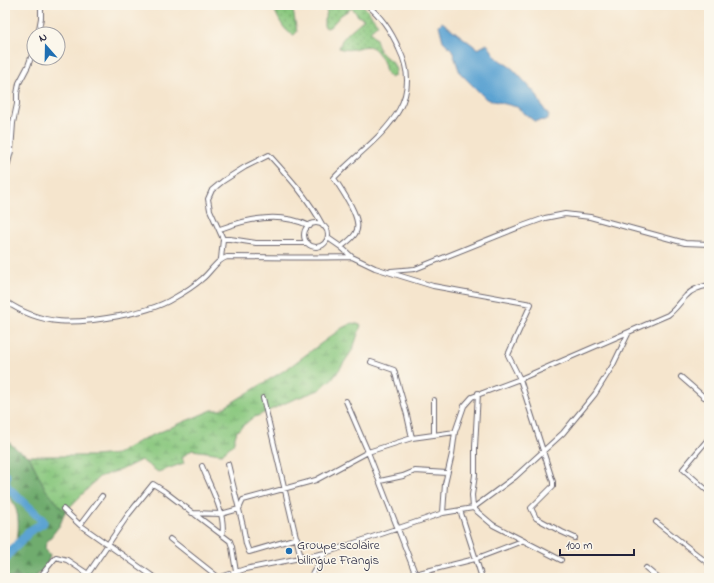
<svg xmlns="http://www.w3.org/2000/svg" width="714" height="583" font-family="'Indie Flower',sans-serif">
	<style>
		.grass { fill: url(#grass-dots); stroke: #56755d }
		.forest { fill: url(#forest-firs); stroke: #486754 }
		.wetland { fill: url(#wetland-marsh); stroke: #56755d }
		.water { fill: #5ba3d2; stroke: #3e6286 }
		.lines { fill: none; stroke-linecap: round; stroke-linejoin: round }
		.river { stroke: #5ba3d2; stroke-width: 9 }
		.street-casing { stroke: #6c666e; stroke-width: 6 }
		.street { stroke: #fff; stroke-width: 4 }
		.poi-dot { fill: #1f6fb2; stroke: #fbf7ec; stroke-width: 1.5 }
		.labels { text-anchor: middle; stroke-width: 3; stroke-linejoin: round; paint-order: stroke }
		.poi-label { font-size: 13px; fill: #22223b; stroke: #fbf7ec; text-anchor: start }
	</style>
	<defs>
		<pattern id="grass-dots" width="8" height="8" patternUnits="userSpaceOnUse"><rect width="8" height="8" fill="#8ac87f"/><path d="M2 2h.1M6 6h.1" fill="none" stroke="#70a269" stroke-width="1.8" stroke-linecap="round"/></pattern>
		<pattern id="forest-firs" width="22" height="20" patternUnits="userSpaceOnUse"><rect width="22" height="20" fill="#6fac6e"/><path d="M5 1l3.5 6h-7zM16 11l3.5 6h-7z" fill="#5b8c5c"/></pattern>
		<pattern id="wetland-marsh" width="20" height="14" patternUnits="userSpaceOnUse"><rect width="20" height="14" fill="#8ac87f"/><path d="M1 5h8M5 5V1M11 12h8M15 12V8" fill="none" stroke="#70a269"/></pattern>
	</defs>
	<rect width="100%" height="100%" fill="#fbf7ec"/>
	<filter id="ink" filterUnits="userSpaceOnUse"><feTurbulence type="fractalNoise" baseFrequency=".025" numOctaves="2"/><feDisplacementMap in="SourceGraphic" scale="8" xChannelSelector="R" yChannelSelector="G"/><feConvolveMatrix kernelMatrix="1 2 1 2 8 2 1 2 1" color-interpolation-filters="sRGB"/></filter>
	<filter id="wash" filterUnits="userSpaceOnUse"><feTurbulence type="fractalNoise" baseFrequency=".012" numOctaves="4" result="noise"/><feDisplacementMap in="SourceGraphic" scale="16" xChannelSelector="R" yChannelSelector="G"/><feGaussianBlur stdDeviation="0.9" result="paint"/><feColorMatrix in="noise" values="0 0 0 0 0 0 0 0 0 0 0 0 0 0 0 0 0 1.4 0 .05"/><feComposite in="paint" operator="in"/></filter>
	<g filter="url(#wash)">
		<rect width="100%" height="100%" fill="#f5e5cd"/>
		<!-- grass -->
		<path class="grass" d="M272,5H292L297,32L294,35C283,32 277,15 272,5Z
			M324,5H363L378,24L370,31L376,39L380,52L393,63L396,70L394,76L391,78C384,73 386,67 383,61C381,57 376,50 373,48C365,42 351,54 339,48L342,40L349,32L364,19L358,16L352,8L341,15L330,27L327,28L324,26V20L327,13Z"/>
		<!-- forest -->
		<path class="forest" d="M5,439L19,451L29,456L46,490L65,512L60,525L46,543L45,548L50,555L47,566L35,578H5V552L16,543C20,529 20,503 5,494Z"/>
		<!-- wetland -->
		<path class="wetland" d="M352,323L361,325L353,349L335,376L319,390L292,400L251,419L237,431L233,444L222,454L192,450L182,457L184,463L158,472L141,460L123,469L99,477L65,512L46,490L29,456H94L117,454L141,440L212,410H220L288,368L342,328Z"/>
		<!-- water -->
		<path class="water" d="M442,22L478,49L487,44L497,58L513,69L536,94L542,106L549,116L547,120L534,121L517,107L486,99L460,73L452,50L443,41L439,25Z"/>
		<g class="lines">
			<!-- river -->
			<path class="river" d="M5,474L6,475L5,483L8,488L33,511L43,521V523L28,532L24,538L11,551L5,559"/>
		</g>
	</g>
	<g filter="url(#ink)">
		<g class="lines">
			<!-- street casing -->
			<g class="street-casing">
				<path id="street" d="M38,34L41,18V5
					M5,175L11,151L13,123L17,104V94L19,83L28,66L34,49
					M304 235a12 12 0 1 1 24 0a12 12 0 1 1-24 0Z
					M220,229C250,218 280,212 310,226
					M328,238L341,247L352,257L375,268L433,286L531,304L508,355L520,379L668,315C676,309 680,302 686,296C692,289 701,287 709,285
					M223,239H230L256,243H308
					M341,247C346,243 352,239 355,234C365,221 341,190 334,178C369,141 429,109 399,49C392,33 381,16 367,5
					M221,259L223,239L210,210L208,199L212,190L223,181L245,167L269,155C289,177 309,199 323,226
					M391,271L415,269L517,228L545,218L565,214L590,217L685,243L709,244
					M5,301C43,327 76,324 119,316C138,312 158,308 174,298C183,293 194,286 202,279C211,272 215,261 227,257C268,257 310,258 352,257
					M371,362L394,370L407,415L412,438
					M681,377L704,397L709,399
					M263,398L301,558
					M434,400V434
					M346,401L368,452L412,438L455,432L464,406L472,397L520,379L553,482V486L531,508L536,518L562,532L575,538
					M709,438L683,469L709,492
					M228,464L243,526L246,544L249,552L297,538
					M202,466C209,485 227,515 222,535
					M380,481L403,476L415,471L447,473
					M102,496L80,525L155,578
					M473,508L515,477L563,433L595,394L613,365L629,332
					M473,508L472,495L475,475V447L478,393
					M63,509L80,525
					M460,510L482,578
					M192,513L221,514L239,509L243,500L316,480L368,452L417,578
					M443,513L445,484L452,454L455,432
					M656,522L709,564
					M170,539L218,577
					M646,568L658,578
					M39,578L56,557L67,560L88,574
					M85,578L128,515L153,484L164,491L230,541L232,547L236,572
					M218,578L245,569L325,553L443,513L473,508L493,525L561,560
					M310,578L325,553
					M405,578L415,574L475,559L522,541
					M556,578L558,577"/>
			</g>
			<!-- street -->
			<use href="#street" class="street"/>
		</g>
	</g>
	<!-- markers -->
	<circle class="poi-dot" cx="289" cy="551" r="4"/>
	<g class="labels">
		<!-- poi labels -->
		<g class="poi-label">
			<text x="297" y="549">Groupe scolaire<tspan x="297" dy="15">bilingue Frangis</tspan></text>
		</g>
	</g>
	<!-- margin -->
	<rect width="714" height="583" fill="none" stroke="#fbf7ec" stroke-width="20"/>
	<!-- north arrow -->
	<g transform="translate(46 46) rotate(340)"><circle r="19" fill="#fbf7ec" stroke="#a4a2a5"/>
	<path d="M0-3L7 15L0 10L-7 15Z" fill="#1f6fb2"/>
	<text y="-6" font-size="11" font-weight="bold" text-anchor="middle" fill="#22223b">N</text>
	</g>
	<!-- scale -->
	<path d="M560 549v6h74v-6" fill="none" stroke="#22223b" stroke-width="2"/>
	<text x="566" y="549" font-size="12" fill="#22223b" stroke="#fbf7ec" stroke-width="3" paint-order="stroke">100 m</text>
</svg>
